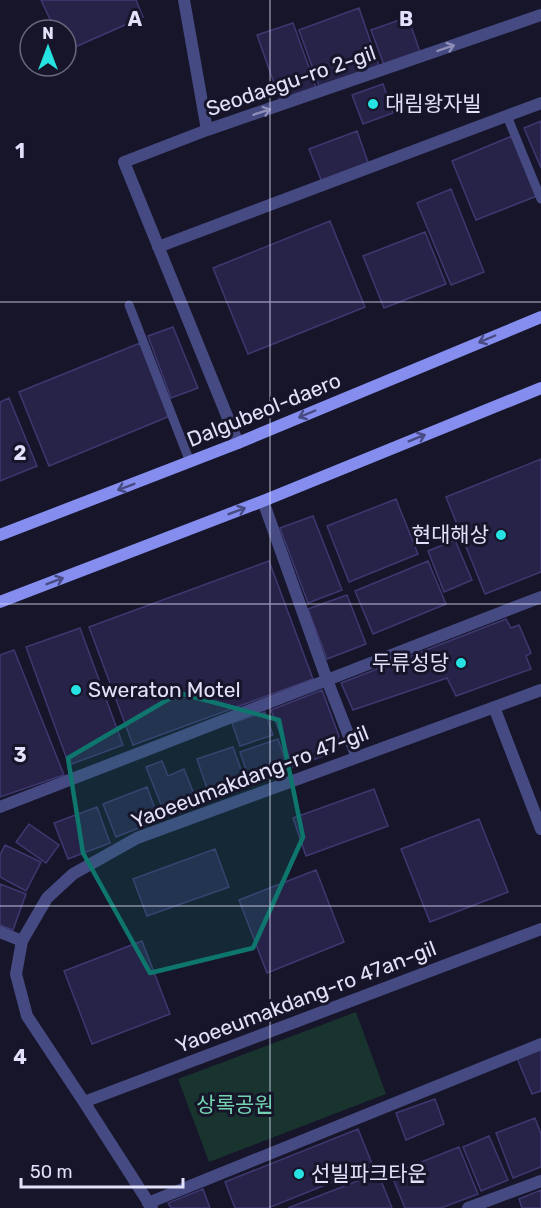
<svg xmlns="http://www.w3.org/2000/svg" width="541" height="1208" font-family="Rubik,'Noto Sans KR',sans-serif">
	<style>
		.green { fill: #19332f }
		.building { fill: #272348; stroke: #3e3871; stroke-width: 1.5 }
		.lines { fill: none; stroke-linecap: round; stroke-linejoin: round }
		.lane { stroke: #464a82; stroke-width: 9 }
		.street { stroke: #464a82; stroke-width: 12 }
		.secondary { stroke: #858def; stroke-width: 12 }
		.oneway { stroke: #8c8eb8 }
		.oneway2 { stroke: #484b82 }
		.marked { fill: #0f766e; fill-opacity: 0.2; stroke: #0f766e; stroke-width: 4.5; stroke-linejoin: round }
		.grid { fill: none; stroke: #e2e1fb; stroke-width: 1.5; stroke-opacity: 0.55 }
		.poi-dot { fill: #26e2e2; stroke: #161529; stroke-width: 2 }
		.labels { text-anchor: middle; stroke-width: 6; stroke-linejoin: round; paint-order: stroke }
		.street-label { font-size: 21px; fill: #e2e1fb; stroke: #161529 }
		.poi-label { font-size: 21px; fill: #e2e1fb; stroke: #161529; text-anchor: start }
		.park-label { font-size: 21px; fill: #75d3b2; stroke: #161529 }
		.grid-label { font-size: 20px; text-anchor: middle; font-weight: bold; fill: #e2e1fb; stroke: #161529; stroke-width: 6; stroke-linejoin: round; paint-order: stroke }
	</style>
	<rect width="100%" height="100%" fill="#161529"/>
	<!-- green -->
	<path class="green" d="M356,1012L386,1094L209,1162L178,1079Z"/>
	<!-- building -->
	<path class="building" d="M41,0H136L143,17L66,51V30H55Z
		M359,8L379,66L319,86L299,30Z
		M408,17L420,52L384,65L371,30Z
		M293,23L316,87L280,100L257,35Z
		M383,84L393,113L363,124L352,95Z
		M541,121V168L524,128Z
		M357,131L369,165L322,182L309,149Z
		M512,136L537,196L476,220L452,161Z
		M451,189L484,272L451,285L417,203Z
		M330,221L365,307L248,354L213,268Z
		M425,232L446,284L384,308L363,256Z
		M173,327L198,388L171,398L148,336Z
		M140,343L170,416L49,466L19,392Z
		M9,398L37,466L0,481V402Z
		M541,459V572L485,594L446,497Z
		M396,499L418,554L349,582L327,526Z
		M313,516L342,590L308,603L280,528Z
		M455,540L472,580L444,592L428,551Z
		M269,561L313,679L133,745L89,627Z
		M428,561L446,604L373,634L355,591Z
		M347,595L366,644L327,659L308,609Z
		M506,619L511,628L519,625L531,653L526,656L531,669L456,696L447,678L353,710L341,683Z
		M80,628L123,745L69,765L26,647Z
		M14,650L64,775L0,797V655Z
		M322,690L339,736L332,753L293,767L271,710Z
		M265,712L273,735L240,746L232,723Z
		M278,739L289,770L251,784L240,752Z
		M233,747L246,784L210,797L197,759Z
		M162,761L168,776L184,769L198,804L166,817L146,767Z
		M147,787L159,820L116,837L103,804Z
		M374,789L388,826L306,856L293,818Z
		M97,807L110,843L68,859L54,823Z
		M479,819L508,892L430,922L401,849Z
		M29,824L59,845L46,863L16,842Z
		M5,845L41,862L26,891L0,877V855Z
		M215,849L229,887L147,916L133,879Z
		M316,870L344,942L267,973L239,900Z
		M0,884L26,894L13,930L0,925Z
		M142,941L170,1014L92,1044L64,971Z
		M541,1049V1091L532,1094L517,1058Z
		M435,1099L444,1124L406,1140L396,1113Z
		M535,1118L541,1134V1167L513,1178L496,1133Z
		M358,1129L373,1166L268,1208H235L225,1182Z
		M489,1136L508,1180L481,1191L463,1147Z
		M459,1147L478,1194L441,1208H405L391,1174Z
		M378,1173L392,1208H288Z
		M203,1189L210,1208H171L168,1203Z
		M541,1190V1208H522L519,1199Z"/>
	<g class="lines">
		<!-- lane -->
		<path class="lane" d="M507,116L541,199
			M129,305L190,462"/>
		<!-- street -->
		<path class="street" d="M184,0L207,130
			M158,247L541,103
			M238,443L124,162L207,130L541,15
			M263,501L327,680L357,757
			M494,707L541,829
			M0,807L541,597
			M0,932L22,941
			M84,1102L541,929
			M148,1203L541,1044
			M152,1208L84,1102L27,1016L16,974L22,941L47,898L73,874L137,838L541,690
			M468,1208L541,1181"/>
		<!-- secondary -->
		<path class="secondary" d="M0,535L238,443L541,317
			M0,602L263,501L541,388"/>
	</g>
	<!-- one-way arrows -->
	<defs><path id="oneway-shaft" d="M-6 0H5M1.5-3L5.5 0L1.5 3" fill="none" stroke-width="1.6" stroke-linecap="round" stroke-linejoin="round" transform="scale(1.5)"/></defs>
	<g class="oneway">
		<use href="#oneway-shaft" transform="translate(446 48) rotate(-19)"/>
		<use href="#oneway-shaft" transform="translate(262 112) rotate(-18)"/>
	</g>
	<g class="oneway2">
		<use href="#oneway-shaft" transform="translate(487 339) rotate(157)"/>
		<use href="#oneway-shaft" transform="translate(307 414) rotate(157)"/>
		<use href="#oneway-shaft" transform="translate(417 438) rotate(-22)"/>
		<use href="#oneway-shaft" transform="translate(126 487) rotate(159)"/>
		<use href="#oneway-shaft" transform="translate(237 511) rotate(-21)"/>
		<use href="#oneway-shaft" transform="translate(55 581) rotate(-21)"/>
	</g>
	<!-- marked area -->
	<path class="marked" d="M179,693L279,720L303,837L253,948L150,973L83,853L68,758Z"/>
	<!-- grid -->
	<path class="grid" d="M270,0V1208M0,302H541M0,604H541M0,906H541"/>
	<!-- markers -->
	<g class="poi-dot">
		<circle cx="373" cy="104" r="6"/>
		<circle cx="501" cy="535" r="6"/>
		<circle cx="461" cy="663" r="6"/>
		<circle cx="76" cy="690" r="6"/>
		<circle cx="299" cy="1174" r="6"/>
	</g>
	<g class="labels">
		<!-- street labels -->
		<g class="street-label">
			<text transform="translate(291 81) rotate(-19)" y="7">Seodaegu-ro 2-gil</text>
			<text transform="translate(264 410) rotate(-22)" y="7">Dalgubeol-daero</text>
			<text transform="translate(250 777) rotate(-21)" y="7">Yaoeeumakdang-ro 47-gil</text>
			<text transform="translate(306 997) rotate(-21)" y="7">Yaoeeumakdang-ro 47an-gil</text>
		</g>
		<!-- poi labels -->
		<g class="poi-label">
			<text x="385" y="111">대림왕자빌</text>
			<text x="489" y="542" text-anchor="end">현대해상</text>
			<text x="449" y="670" text-anchor="end">두류성당</text>
			<text x="88" y="697">Sweraton Motel</text>
			<text x="311" y="1181">선빌파크타운</text>
		</g>
		<!-- park labels -->
		<g class="park-label">
			<text x="235" y="1112">상록공원</text>
		</g>
	</g>
	<g class="grid-label">
		<text x="135" y="26">A</text>
		<text x="406" y="26">B</text>
		<text x="20" y="158">1</text>
		<text x="20" y="460">2</text>
		<text x="20" y="762">3</text>
		<text x="20" y="1064">4</text>
	</g>
	<!-- north arrow -->
	<g transform="translate(48 48)"><circle r="28" fill="#161529" stroke="#68677d" stroke-width="1.5"/>
	<path d="M0-4.5L10 22L0 15L-10 22Z" fill="#26e2e2"/>
	<text y="-9" font-size="16" font-weight="bold" text-anchor="middle" fill="#e2e1fb">N</text>
	</g>
	<!-- scale -->
	<path d="M21 1178v9h162v-9" fill="none" stroke="#e2e1fb" stroke-width="3"/>
	<text x="30" y="1178" font-size="18" fill="#e2e1fb" stroke="#161529" stroke-width="4.5" paint-order="stroke">50 m</text>
</svg>
